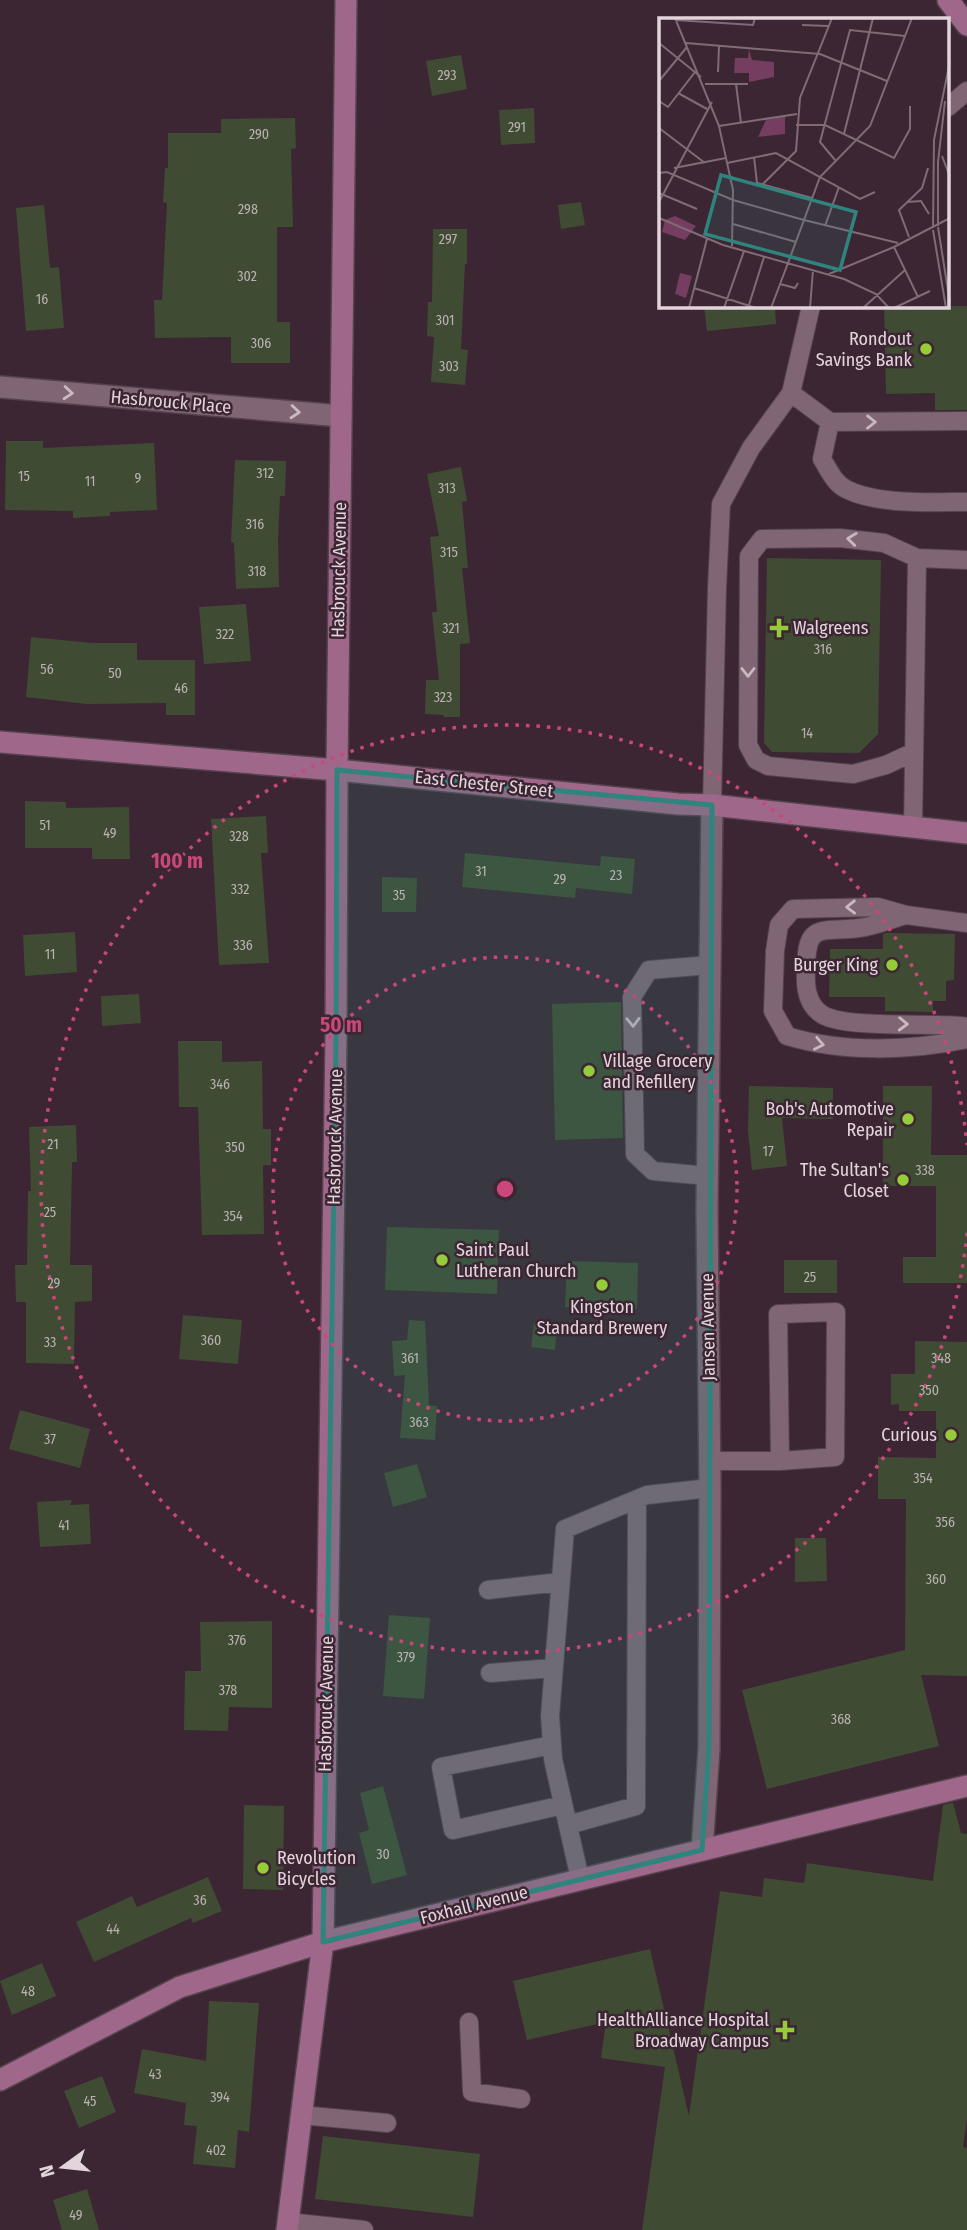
<svg xmlns="http://www.w3.org/2000/svg" width="967" height="2230" font-family="'Fira Sans Condensed',sans-serif">
	<style>
		.building { fill: #404b34 }
		.lines { fill: none; stroke-linecap: round; stroke-linejoin: round }
		.lane-casing { stroke: #54424d; stroke-width: 20 }
		.street-casing { stroke: #54424d; stroke-width: 24 }
		.secondary-casing { stroke: #54424d; stroke-width: 24 }
		.lane { stroke: #806675; stroke-width: 18 }
		.street { stroke: #806675; stroke-width: 21 }
		.secondary { stroke: #9f688a; stroke-width: 21 }
		.oneway { stroke: #cab8c2 }
		.marked { fill: #2f847e; fill-opacity: 0.2; stroke: #2f847e; stroke-width: 5; stroke-linejoin: round }
		.ring { fill: none; stroke: #ca477b; stroke-width: 3.5; stroke-dasharray: 3.5 7 }
		.poi-dot { fill: #96cc3a; stroke: #3c2633; stroke-width: 2.5 }
		.labels { text-anchor: middle; stroke-width: 5; stroke-linejoin: round; paint-order: stroke }
		.number-label { font-size: 14px; fill: #bab2b2 }
		.poi-label { font-size: 18px; fill: #e3d4dc; stroke: #3c2633; text-anchor: end }
		.street-label { font-size: 18px; fill: #e3d4dc; stroke: #3c2633 }
		.inset-road { fill: none; stroke: #7f6c77; stroke-width: 2 }
		.view { fill: #2f847e; fill-opacity: 0.15; stroke: #2f847e; stroke-width: 3.5 }
		.inset-edge { fill: none; stroke: #e3d4dc; stroke-width: 3.5 }
		.centre { fill: #ca477b; stroke: #3c2633; stroke-width: 3.5 }
		.ring-label { font-size: 21px; text-anchor: middle; font-weight: bold; fill: #ca477b; stroke: #3c2633; stroke-width: 5; stroke-linejoin: round; paint-order: stroke }
	</style>
	<rect width="100%" height="100%" fill="#3c2633"/>
	<!-- building -->
	<path class="building" d="M461,55L467,89L432,96L426,61Z
		M534,108L535,143L501,145L499,110Z
		M295,118L296,148L291,149L293,227H277V322H290V363H231V337L155,338L154,300H162L167,203L163,202L165,168H168V133H221V119Z
		M581,202L585,225L561,229L558,205Z
		M44,205L50,268L59,267L64,328L26,331L16,208Z
		M433,229H467V264H465L461,349L468,350L465,385L431,382L434,337L427,336L428,302H432Z
		M704,306H775L776,324L707,331Z
		M884,306H967V410H935V393L886,394Z
		M6,441H43V448L154,443L157,510L110,512V516L73,518V511L5,510Z
		M235,460L286,461L285,496H280L278,541L279,587L236,589L234,543L231,542Z
		M461,467L467,501L462,502L468,568H462L470,643L460,644V717H444L443,715L425,714L426,680H439L432,612H437L430,537L439,536L427,474Z
		M767,558L881,560L878,734L859,753L772,752L764,743Z
		M246,604L251,661L204,664L199,607Z
		M31,637L92,643H137V660H195V715H166V703L87,704L26,697Z
		M25,801L66,802V808L129,807L130,859H92V848H25Z
		M266,816L268,853H261L269,963L219,965L211,819Z
		M465,853L600,866L601,856L635,859L632,894L576,888L575,898L462,887Z
		M382,877L417,878L416,912H382Z
		M75,932L77,972L25,976L23,935Z
		M886,933L955,934L954,980L946,981V1001H933V1012L885,1011V997H829L830,949H883V934Z
		M139,994L141,1023L102,1026L101,996Z
		M621,1002L623,1138L555,1140L552,1004Z
		M178,1041H222V1062L262,1061L263,1129H271V1165H263L264,1234L202,1235L198,1107H179Z
		M749,1086L833,1088V1119L782,1118L787,1166L752,1170L748,1131Z
		M883,1086H932L931,1155H967V1283H903V1257H936V1186H883Z
		M76,1125L77,1162H72L70,1265H92V1301L75,1302L74,1364L26,1363V1302H16L15,1265H27L28,1191H31L29,1127Z
		M387,1227L499,1230L497,1294L385,1290Z
		M784,1260H837V1293H784Z
		M567,1261L638,1263L637,1309L565,1307Z
		M183,1315L242,1320L238,1364L179,1359Z
		M409,1320L425,1321L429,1405L437,1406L435,1440L400,1438L405,1375L394,1376L392,1341L407,1340Z
		M534,1323L557,1326L555,1350L531,1347Z
		M915,1341L967,1342V1676L921,1675L939,1746L767,1789L742,1690L905,1650L906,1499H878V1457L936,1458V1411H899V1404L891,1405V1374H915Z
		M20,1410L90,1429L80,1468L9,1449Z
		M417,1464L427,1497L393,1507L384,1473Z
		M72,1500L70,1505L89,1504L91,1544L40,1547L37,1502Z
		M795,1538H826L827,1581L795,1582Z
		M389,1615L430,1618L424,1699L383,1696Z
		M272,1621V1708L229,1707L228,1731L184,1730L185,1671H201L200,1622Z
		M383,1786L407,1875L372,1884L359,1833L369,1830L360,1793Z
		M953,1803L961,1833L967,1834V2119L963,2147L967,2148V2230H642L665,2067L601,2058L606,2022L527,2040L513,1981L650,1949L689,2116L720,1891L762,1897L764,1878L804,1883L807,1863L933,1881L943,1805Z
		M244,1805L284,1806L283,1890L243,1889Z
		M208,1877L222,1911L193,1923L191,1918L94,1962L76,1922L132,1896L137,1907Z
		M42,1963L56,1996L12,2015L0,1981Z
		M209,2001L259,2003L249,2132L238,2130L235,2168L193,2164L197,2126L184,2125L186,2103L134,2093L142,2049L206,2061Z
		M102,2076L116,2112L79,2128L64,2091Z
		M323,2136L480,2154L473,2217L315,2199Z
		M87,2189L99,2230H62L53,2200Z"/>
	<g class="lines">
		<!-- lane casing -->
		<g class="lane-casing">
			<path id="lane" d="M948,107L967,91
				M811,306L791,393L830,422
				M967,421L830,422L822,459C829,470 834,483 846,489C876,505 933,502 967,502
				M914,752L886,765L853,774L768,766L756,760L748,745L749,556L762,539L840,538L884,543L917,558L967,560
				M712,805L717,588L721,504L751,448L791,393
				M913,828L917,558
				M906,915C891,919 875,926 859,928C820,933 806,920 806,972C805,988 808,1006 823,1015C844,1027 913,1024 940,1025C949,1025 958,1025 967,1027
				M967,923L906,915L878,907L793,909L779,925L775,951L773,1011L787,1036C843,1053 910,1051 967,1039
				M708,1176L653,1171L635,1154L632,997L649,970L710,965
				M710,1461H780L835,1457L836,1312L778,1314L780,1461
				M488,1590L560,1582
				M490,1673L554,1668
				M552,1745L441,1767L453,1830L563,1805
				M568,1825L636,1806L637,1499
				M580,1879L553,1759L550,1716L565,1529L647,1495L710,1488
				M469,2022L472,2092L521,2099
				M301,2115L387,2123
				M288,2222L364,2230"/>
		</g>
		<!-- street casing -->
		<g class="street-casing">
			<path id="street" d="M0,387L341,416
				M702,1850L709,1749L710,1488L707,1209L712,805"/>
		</g>
		<!-- secondary casing -->
		<g class="secondary-casing">
			<path id="secondary" d="M948,0L967,25
				M0,742L337,770L678,804L712,805L967,833
				M0,2080L180,1987L323,1942L967,1786
				M287,2230L323,1942L336,1037L337,770L346,0"/>
		</g>
		<!-- lane -->
		<use href="#lane" class="lane"/>
		<!-- street -->
		<use href="#street" class="street"/>
		<!-- secondary -->
		<use href="#secondary" class="secondary"/>
	</g>
	<!-- one-way arrows -->
	<defs><path id="oneway-chevron" d="M-2-3.5L2.5 0L-2 3.5" fill="none" stroke-width="1.6" stroke-linecap="round" stroke-linejoin="round" transform="scale(1.75)"/></defs>
	<g class="oneway">
		<use href="#oneway-chevron" transform="translate(68 393) rotate(5)"/>
		<use href="#oneway-chevron" transform="translate(295 412) rotate(5)"/>
		<use href="#oneway-chevron" transform="translate(871 422)"/>
		<use href="#oneway-chevron" transform="translate(852 539) rotate(-173)"/>
		<use href="#oneway-chevron" transform="translate(748 672) rotate(90)"/>
		<use href="#oneway-chevron" transform="translate(851 907) rotate(179)"/>
		<use href="#oneway-chevron" transform="translate(633 1022) rotate(89)"/>
		<use href="#oneway-chevron" transform="translate(903 1024) rotate(2)"/>
		<use href="#oneway-chevron" transform="translate(819 1044) rotate(11)"/>
	</g>
	<!-- marked area -->
	<path class="marked" d="M337,770L712,805L709,1749L702,1850L323,1942L336,1037Z"/>
	<!-- distance rings -->
	<g class="ring">
		<circle cx="505" cy="1189" r="232"/>
		<path d="M967 1233A464 464 0 1 1 967 1145"/>
	</g>
	<!-- markers -->
	<g class="poi-dot">
		<circle cx="926" cy="349" r="7"/>
		<path d="M775.5 617.5h7v7h7v7h-7v7h-7v-7h-7v-7h7z"/>
		<circle cx="892" cy="965" r="7"/>
		<circle cx="589" cy="1071" r="7"/>
		<circle cx="908" cy="1119" r="7"/>
		<circle cx="903" cy="1180" r="7"/>
		<circle cx="442" cy="1260" r="7"/>
		<circle cx="602" cy="1285" r="7"/>
		<circle cx="951" cy="1435" r="7"/>
		<circle cx="263" cy="1868" r="7"/>
		<path d="M781.5 2019.5h7v7h7v7h-7v7h-7v-7h-7v-7h7z"/>
	</g>
	<g class="labels">
		<!-- number labels -->
		<g class="number-label">
			<text x="447" y="80">293</text>
			<text x="517" y="132">291</text>
			<text x="259" y="139">290</text>
			<text x="248" y="214">298</text>
			<text x="448" y="244">297</text>
			<text x="247" y="281">302</text>
			<text x="42" y="304">16</text>
			<text x="445" y="325">301</text>
			<text x="261" y="348">306</text>
			<text x="449" y="371">303</text>
			<text x="265" y="478">312</text>
			<text x="24" y="481">15</text>
			<text x="138" y="483">9</text>
			<text x="90" y="486">11</text>
			<text x="447" y="493">313</text>
			<text x="255" y="529">316</text>
			<text x="449" y="557">315</text>
			<text x="257" y="576">318</text>
			<text x="451" y="633">321</text>
			<text x="225" y="639">322</text>
			<text x="823" y="654">316</text>
			<text x="47" y="674">56</text>
			<text x="115" y="678">50</text>
			<text x="181" y="693">46</text>
			<text x="443" y="702">323</text>
			<text x="807" y="738">14</text>
			<text x="45" y="830">51</text>
			<text x="110" y="838">49</text>
			<text x="239" y="841">328</text>
			<text x="481" y="876">31</text>
			<text x="616" y="880">23</text>
			<text x="560" y="884">29</text>
			<text x="240" y="894">332</text>
			<text x="399" y="900">35</text>
			<text x="243" y="950">336</text>
			<text x="50" y="959">11</text>
			<text x="220" y="1089">346</text>
			<text x="53" y="1149">21</text>
			<text x="235" y="1152">350</text>
			<text x="768" y="1156">17</text>
			<text x="925" y="1175">338</text>
			<text x="50" y="1217">25</text>
			<text x="233" y="1221">354</text>
			<text x="810" y="1282">25</text>
			<text x="54" y="1288">29</text>
			<text x="211" y="1345">360</text>
			<text x="50" y="1347">33</text>
			<text x="410" y="1363">361</text>
			<text x="941" y="1363">348</text>
			<text x="929" y="1395">350</text>
			<text x="419" y="1427">363</text>
			<text x="50" y="1444">37</text>
			<text x="923" y="1483">354</text>
			<text x="945" y="1527">356</text>
			<text x="64" y="1530">41</text>
			<text x="936" y="1584">360</text>
			<text x="237" y="1645">376</text>
			<text x="406" y="1662">379</text>
			<text x="228" y="1695">378</text>
			<text x="841" y="1724">368</text>
			<text x="383" y="1859">30</text>
			<text x="200" y="1905">36</text>
			<text x="113" y="1934">44</text>
			<text x="28" y="1996">48</text>
			<text x="155" y="2079">43</text>
			<text x="220" y="2102">394</text>
			<text x="90" y="2106">45</text>
			<text x="216" y="2155">402</text>
			<text x="76" y="2220">49</text>
		</g>
		<!-- poi labels -->
		<g class="poi-label">
			<text x="912" y="345">Rondout<tspan x="912" dy="21">Savings Bank</tspan></text>
			<text x="793" y="634" text-anchor="start">Walgreens</text>
			<text x="878" y="971">Burger King</text>
			<text x="603" y="1067" text-anchor="start">Village Grocery<tspan x="603" dy="21">and Refillery</tspan></text>
			<text x="894" y="1115">Bob's Automotive<tspan x="894" dy="21">Repair</tspan></text>
			<text x="889" y="1176">The Sultan's<tspan x="889" dy="21">Closet</tspan></text>
			<text x="456" y="1256" text-anchor="start">Saint Paul<tspan x="456" dy="21">Lutheran Church</tspan></text>
			<text x="602" y="1313" text-anchor="middle">Kingston<tspan x="602" dy="21">Standard Brewery</tspan></text>
			<text x="937" y="1441">Curious</text>
			<text x="277" y="1864" text-anchor="start">Revolution<tspan x="277" dy="21">Bicycles</tspan></text>
			<text x="769" y="2026">HealthAlliance Hospital<tspan x="769" dy="21">Broadway Campus</tspan></text>
		</g>
		<!-- street labels -->
		<g class="street-label">
			<text transform="translate(171 402) rotate(5)" y="6">Hasbrouck Place</text>
			<text transform="translate(339 570) rotate(-89)" y="6">Hasbrouck Avenue</text>
			<text transform="translate(484 784) rotate(6)" y="6">East Chester Street</text>
			<text transform="translate(335 1137) rotate(-89)" y="6">Hasbrouck Avenue</text>
			<text transform="translate(708 1327) rotate(-91)" y="6">Jansen Avenue</text>
			<text transform="translate(326 1704) rotate(-89)" y="6">Hasbrouck Avenue</text>
			<text transform="translate(474 1905) rotate(-14)" y="6">Foxhall Avenue</text>
		</g>
	</g>
	<!-- overview -->
	<g transform="translate(659 18)">
		<rect width="290" height="290" fill="#3c2633"/>
		<path d="M90,31L93,42L115,44V59L90,64V55H75L76,40H89ZM126,98V116L99,119L107,102ZM16,198L37,208L26,222L3,214L6,202ZM21,255L33,258L27,280L16,276Z" fill="#753d5f"/>
		<path class="inset-road" d="M16,0L60,108L74,172L73,228M16,2L94,7L96,0M143,7L169,8M0,25L42,59M27,25L161,36L228,63M59,54L60,28M0,63L28,29M46,66H89M77,66L82,105M19,75L48,91M0,83L9,89L36,54M137,107H166L235,140L251,111V88M60,108L138,96M0,110L46,145M185,116L214,0M283,138L291,159M95,139L98,165L153,180M176,142L161,124L191,12L246,18M68,145L117,135L201,181L216,174M15,150L67,140M0,155L8,154L74,182L145,202M103,167L137,133L141,80L173,0M0,175L38,191M0,184L53,84M248,184L262,183L270,196M0,200L64,227L185,261L217,276L230,290M145,202L239,225M74,206L137,224M166,208L180,169M279,208V144L286,83M279,209L291,285M274,210L275,122L291,43M274,212L287,290M250,219L240,192L263,170L269,150M235,229L259,279M129,245L161,159L211,108L253,0M170,256L235,229L291,200M121,266L136,270L139,265M35,270L97,290M30,290L48,221M65,290L85,233M89,290L105,239M112,290L129,245M151,290L154,252M204,290L246,252M235,290L271,273"/>
		<path class="view" d="M62,157L197,194L181,252L46,216Z"/>
		<rect width="290" height="290" class="inset-edge"/>
	</g>
	<circle cx="505" cy="1189" r="10" class="centre"/>
	<g class="ring-label">
		<text x="177" y="868">100 m</text>
		<text x="341" y="1032">50 m</text>
	</g>
	<!-- north arrow -->
	<g transform="translate(63 2167) rotate(255)" stroke="#3c2633" stroke-width="5" paint-order="stroke">
	<path d="M0-5L12 26L0 18L-12 26Z" fill="#e3d4dc"/>
	<text y="-10" font-size="19" font-weight="bold" text-anchor="middle" fill="#e3d4dc">N</text>
	</g>
</svg>
